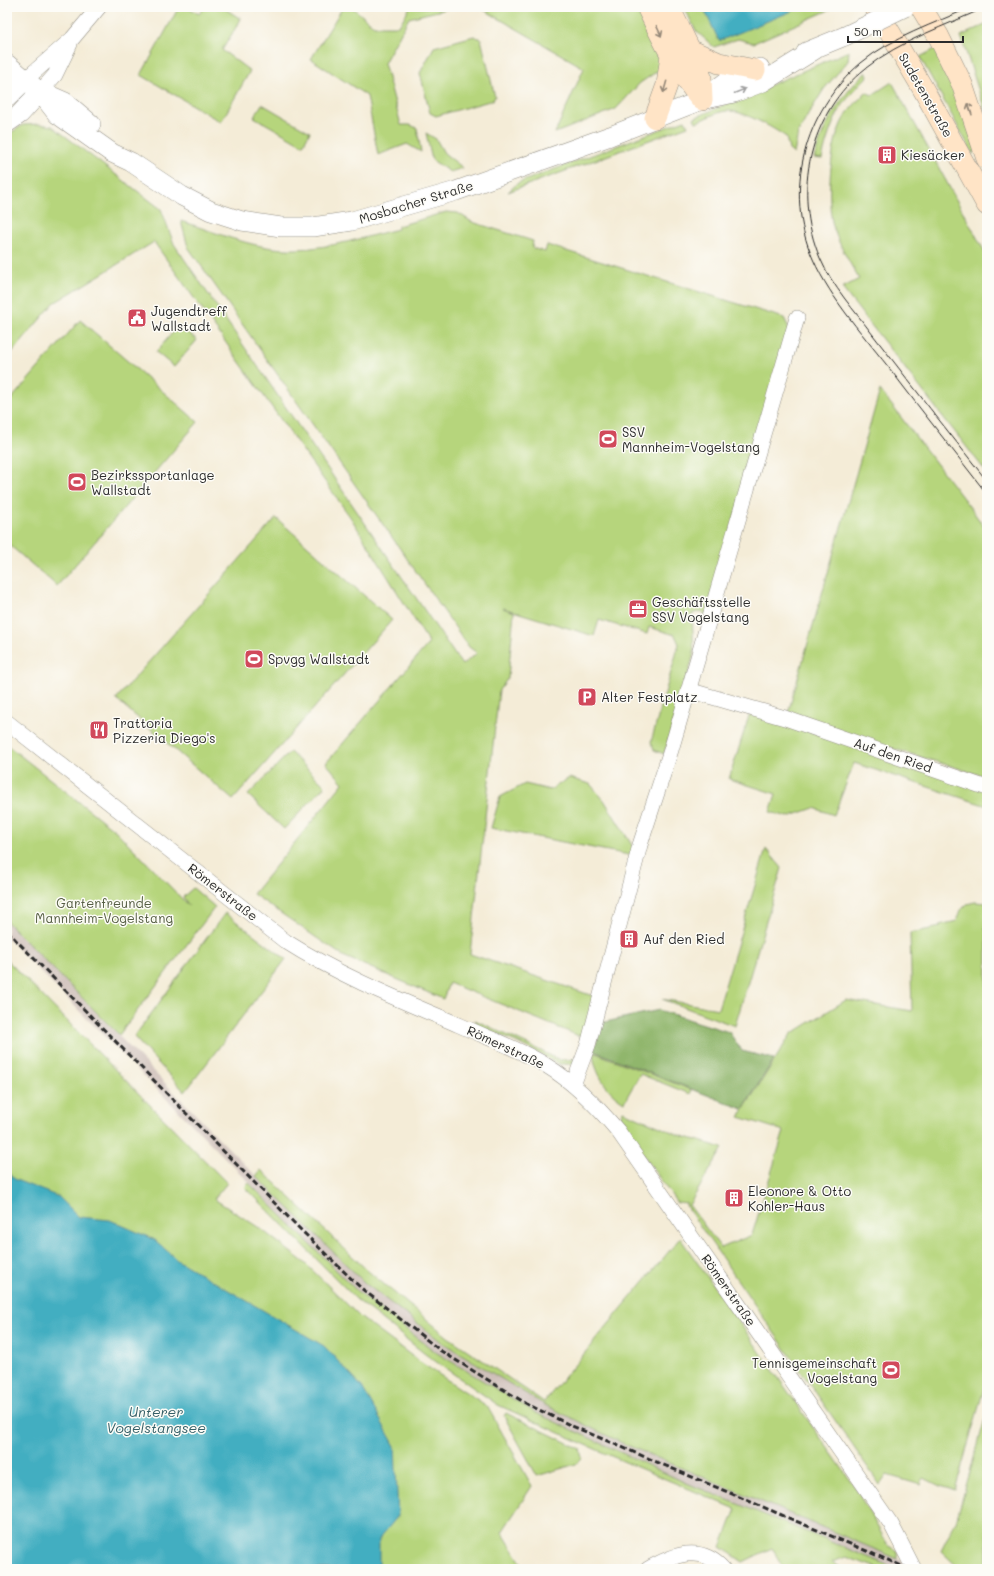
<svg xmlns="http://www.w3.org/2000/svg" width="994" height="1576" font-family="Mali,sans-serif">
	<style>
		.industrial { fill: #cfc0ba }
		.green { fill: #b6d57c; stroke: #708054 }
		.forest { fill: #90b66c; stroke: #5e704c }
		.water { fill: #42aec1; stroke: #366c76 }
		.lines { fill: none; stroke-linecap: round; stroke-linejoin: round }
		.minor-casing { stroke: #908c81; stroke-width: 16 }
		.tertiary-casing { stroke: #908c81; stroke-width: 20 }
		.secondary-casing { stroke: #908c81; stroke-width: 22 }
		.minor { stroke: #fff; stroke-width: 15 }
		.tertiary { stroke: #fff; stroke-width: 19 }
		.secondary { stroke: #ffe4c6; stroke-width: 21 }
		.tram { stroke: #2b2b2b; stroke-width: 1 }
		.rail { stroke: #2b2b2b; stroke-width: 3; stroke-dasharray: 6 3; stroke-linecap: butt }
		.tertiary-bridge-casing { stroke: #908c81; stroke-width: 20; stroke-linecap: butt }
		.tertiary-bridge { stroke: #fff; stroke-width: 19 }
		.oneway { stroke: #958878 }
		.oneway2 { stroke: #a0a0a0 }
		.labels { text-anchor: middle; stroke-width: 3; stroke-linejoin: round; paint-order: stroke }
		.street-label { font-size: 13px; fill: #2b2b2b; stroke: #fdfcf7 }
		.poi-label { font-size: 13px; fill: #2b2b2b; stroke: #fdfcf7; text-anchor: start }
		.park-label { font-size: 13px; fill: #555e43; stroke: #fdfcf7 }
		.water-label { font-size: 14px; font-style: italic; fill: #345f67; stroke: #fdfcf7 }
	</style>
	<rect width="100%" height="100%" fill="#fdfcf7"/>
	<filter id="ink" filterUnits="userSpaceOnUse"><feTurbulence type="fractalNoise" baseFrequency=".025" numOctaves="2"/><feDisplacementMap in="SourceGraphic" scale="8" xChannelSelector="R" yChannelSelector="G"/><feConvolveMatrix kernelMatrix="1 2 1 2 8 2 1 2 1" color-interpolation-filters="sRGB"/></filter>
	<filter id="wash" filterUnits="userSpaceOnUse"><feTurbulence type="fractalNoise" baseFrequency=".012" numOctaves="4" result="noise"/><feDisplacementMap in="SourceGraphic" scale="16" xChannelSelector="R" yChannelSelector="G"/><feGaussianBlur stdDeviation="0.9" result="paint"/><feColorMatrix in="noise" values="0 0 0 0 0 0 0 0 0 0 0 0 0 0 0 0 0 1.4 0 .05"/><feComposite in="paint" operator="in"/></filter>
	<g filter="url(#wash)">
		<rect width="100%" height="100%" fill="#f4ecd7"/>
		<!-- industrial -->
		<path class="industrial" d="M7,922L256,1176L366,1284L443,1343L542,1404L622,1443L922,1569H897L684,1482L610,1449L536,1413L437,1353L358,1292L7,938Z"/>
		<!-- green -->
		<path class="green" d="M179,7H187L199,14L205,7H222L241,19L222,50L250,71L221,122L141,75Z
			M343,7H352L374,26H399L410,7H454L409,18L384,63L401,125H410L417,128L421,152L407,144L378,155L367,96L311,59Z
			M479,7H637L651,33L662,68L640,83L616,109L555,133L584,68Z
			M684,7H836L754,43L738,39L714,47L696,31Z
			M987,24V116L961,36Z
			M474,36L481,39L495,97L493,100L436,116L430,113L420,73L434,47Z
			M937,48L955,85L976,149L973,154L920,57Z
			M849,51L848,61L824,89L808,115L798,133L794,154L789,150L786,137C774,128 740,109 726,111C716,112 705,119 696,122L694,118Z
			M866,72L868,76C840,103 831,121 822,159L814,158C825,121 839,99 866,72Z
			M892,82L987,256V473L842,288L859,279C850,263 840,247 834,229C826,206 830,151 839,129C844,114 856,103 866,92L872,95Z
			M262,104L310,132L303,145L254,117Z
			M685,120L688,126L508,192L518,183Z
			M39,124L52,126L161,209L174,244L462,665L477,653L469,647L188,247L181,221C218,233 258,251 297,249C331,248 365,237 398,229V226L446,212L458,213L472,222L533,241L532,248L545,252L547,245L784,318L790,330L706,616L702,611L692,614L694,654L664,754L654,750L651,742L679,644L675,635L649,627L647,634L599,620L594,636L503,608L514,612L508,678L499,690L470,954L596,997L584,1038L449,983L443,999L343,956L253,894L343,783L326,763L429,643L351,518L154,242L54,303L7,358V135L23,125Z
			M426,133L436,139L444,153L463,168L450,172L432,160Z
			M80,320L198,422L57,586L7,543V404Z
			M179,325L197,340L174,367L156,352Z
			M880,390L972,510L987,531V777L881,745L788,713Z
			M276,518L392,620L233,800L116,699Z
			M759,715L987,789V806L854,763L834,815L814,808L788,817L770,812L776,794L729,779L749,716Z
			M7,745L117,832L189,906L183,897L193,888L215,907L119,1035L7,922Z
			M290,752L325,786L284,829L248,795Z
			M569,778L590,784L604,800L635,850L634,856L491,828L500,797L525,784L550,790Z
			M766,849L782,868L735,1026L662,999L718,1009Z
			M975,902L987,903V932L985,928L987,934V1378L955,1490L940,1486L924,1478L921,1485L887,1475L880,1485L686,1206L687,1204L677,1203L619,1120L623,1111L679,1135L723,1148L689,1205L721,1248L752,1235L784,1131L739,1117L791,1034L846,1000L912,1011L910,933L941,927L939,925L957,921L961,910L967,904Z
			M225,913L286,959L185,1092L134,1037Z
			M7,960L227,1183L214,1199L261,1229L306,1264L361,1318L420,1362L487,1406L532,1486L502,1532L525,1569H7Z
			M475,1020L560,1060L577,1059L571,1064H559L516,1042L478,1026Z
			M593,1052L692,1090L690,1094L640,1074L624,1102C607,1092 594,1072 593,1052Z
			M261,1170L368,1271L448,1337L544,1402L680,1238L853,1484L888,1545L898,1551V1559L622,1443L543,1404L443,1343L366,1284L256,1176Z
			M249,1183L358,1292L437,1353L536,1413L684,1482L897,1569H880L846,1557L832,1562L843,1569H784L772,1548L743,1562L721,1547L736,1509L604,1453L498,1405L425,1354L356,1299L245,1187Z
			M987,1412V1569H960L941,1551L956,1521Z
			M506,1413L580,1449L582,1458L576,1464L537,1476L504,1416Z"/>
		<!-- forest -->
		<path class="forest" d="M659,1010L729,1032L742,1051L774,1059L743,1109L594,1051L601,1023Z"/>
		<!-- water -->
		<path class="water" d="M703,7H802L719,41Z
			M7,1172L16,1180L59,1197L79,1217L110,1220L155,1240L177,1260L324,1346L362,1387L395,1446L398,1516L379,1539V1564L377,1569H7Z"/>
	</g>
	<g filter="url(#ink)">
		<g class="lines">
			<!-- minor casing -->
			<g class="minor-casing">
				<path id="minor" d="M26,79L72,39L99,7
					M40,92L55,75L70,44
					M688,690L785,718L987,788
					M7,722L285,941C340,976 400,1000 459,1025C488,1038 520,1049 547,1066C575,1083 597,1106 618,1131L891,1524L914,1569
					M573,1085L588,1045L640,845L671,750L797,318
					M648,1569C673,1555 700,1543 723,1569"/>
			</g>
			<!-- tertiary casing -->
			<g class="tertiary-casing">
				<path id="tertiary" d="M806,52L845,36
					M7,64L40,92L57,114L112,153L131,162L182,196L211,211L242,221L281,227H313L352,221L456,191L610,136L702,100L734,93L763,82L816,49
					M42,92L65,102L91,124
					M706,97L727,81L760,68
					M7,98L26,79
					M7,123L20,114L40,92"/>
			</g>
			<!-- secondary casing -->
			<g class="secondary-casing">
				<path id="secondary" d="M647,7C663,40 678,72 702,100
					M669,7L690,50L701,77L702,100
					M875,7L922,87L987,205
					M921,7L939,37L962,84L987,159
					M690,50L719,63L755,70
					M655,118L667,85L671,55"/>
			</g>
			<!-- minor -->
			<use href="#minor" class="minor"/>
			<!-- tertiary -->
			<use href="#tertiary" class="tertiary"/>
			<!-- secondary -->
			<use href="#secondary" class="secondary"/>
			<!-- tram -->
			<path class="tram" d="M971,7C934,24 892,37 861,63C804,111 783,191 813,259C831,300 866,338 893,373C924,414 956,454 987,494
				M986,7C946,26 901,40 866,68C809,113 792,192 820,258C832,286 855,311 873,335C911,384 949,433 987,481"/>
			<!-- rail -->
			<path class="rail" d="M7,931L301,1230L361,1288L441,1351L527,1404L572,1426L909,1569"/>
			<!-- tertiary-bridge casing -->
			<g class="tertiary-bridge-casing">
				<path id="tertiary-bridge" d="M845,36L905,7"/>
			</g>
			<!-- tertiary-bridge -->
			<use href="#tertiary-bridge" class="tertiary-bridge"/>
		</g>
		<!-- one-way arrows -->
		<defs><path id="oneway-shaft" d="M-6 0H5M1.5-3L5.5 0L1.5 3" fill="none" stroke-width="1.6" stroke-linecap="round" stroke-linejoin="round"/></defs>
		<g class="oneway">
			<use href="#oneway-shaft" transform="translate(659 31) rotate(64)"/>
			<use href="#oneway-shaft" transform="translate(665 87) rotate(106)"/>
			<use href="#oneway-shaft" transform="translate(970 109) rotate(-109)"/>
		</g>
		<use class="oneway2" href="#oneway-shaft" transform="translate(740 91) rotate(-22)"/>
	</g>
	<!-- icons -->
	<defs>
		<g id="building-square" transform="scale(1)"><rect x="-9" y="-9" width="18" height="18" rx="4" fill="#d1495b" stroke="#fdfcf7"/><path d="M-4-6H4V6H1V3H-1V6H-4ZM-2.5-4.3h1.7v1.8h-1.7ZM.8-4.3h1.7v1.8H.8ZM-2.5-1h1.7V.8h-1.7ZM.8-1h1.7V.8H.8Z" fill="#fff"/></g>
		<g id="civic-square" transform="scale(1)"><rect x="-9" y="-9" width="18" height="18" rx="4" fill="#d1495b" stroke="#fdfcf7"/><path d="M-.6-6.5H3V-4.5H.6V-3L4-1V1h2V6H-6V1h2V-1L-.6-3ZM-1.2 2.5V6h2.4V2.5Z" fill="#fff"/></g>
		<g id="stadium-square" transform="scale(1)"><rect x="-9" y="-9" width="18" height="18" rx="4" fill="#d1495b" stroke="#fdfcf7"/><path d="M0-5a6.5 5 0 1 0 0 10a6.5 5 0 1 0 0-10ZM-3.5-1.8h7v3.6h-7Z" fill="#fff"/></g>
		<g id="office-square" transform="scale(1)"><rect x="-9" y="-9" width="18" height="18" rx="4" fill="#d1495b" stroke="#fdfcf7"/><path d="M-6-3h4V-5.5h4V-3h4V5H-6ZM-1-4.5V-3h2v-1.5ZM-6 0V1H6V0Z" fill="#fff"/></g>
		<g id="parking-square" transform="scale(1)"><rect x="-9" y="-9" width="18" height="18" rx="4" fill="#d1495b" stroke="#fdfcf7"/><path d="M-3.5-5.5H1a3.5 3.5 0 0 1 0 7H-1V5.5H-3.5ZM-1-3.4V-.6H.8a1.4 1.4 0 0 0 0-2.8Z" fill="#fff"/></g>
		<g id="restaurant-square" transform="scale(1)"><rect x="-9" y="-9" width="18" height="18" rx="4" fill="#d1495b" stroke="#fdfcf7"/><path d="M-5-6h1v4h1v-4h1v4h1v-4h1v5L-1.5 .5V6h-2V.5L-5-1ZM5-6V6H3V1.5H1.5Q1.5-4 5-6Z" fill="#fff"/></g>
	</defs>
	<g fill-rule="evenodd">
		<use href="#building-square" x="887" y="155"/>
		<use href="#civic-square" x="137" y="318"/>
		<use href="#stadium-square" x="608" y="439"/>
		<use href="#stadium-square" x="77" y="482"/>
		<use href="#office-square" x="638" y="609"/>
		<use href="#stadium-square" x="254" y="659"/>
		<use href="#parking-square" x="587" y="697"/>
		<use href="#restaurant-square" x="99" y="730"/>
		<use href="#building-square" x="629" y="939"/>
		<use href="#building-square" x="734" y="1198"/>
		<use href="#stadium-square" x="891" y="1370"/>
	</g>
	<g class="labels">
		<!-- street labels -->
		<g class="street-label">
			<text transform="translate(926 95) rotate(60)" y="5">Sudetenstraße</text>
			<text transform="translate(416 202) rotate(-17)" y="5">Mosbacher Straße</text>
			<text transform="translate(893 755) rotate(19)" y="5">Auf den Ried</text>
			<text transform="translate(223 892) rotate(38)" y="5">Römerstraße</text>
			<text transform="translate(506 1047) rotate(25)" y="5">Römerstraße</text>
			<text transform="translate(729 1290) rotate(55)" y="5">Römerstraße</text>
		</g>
		<!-- poi labels -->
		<g class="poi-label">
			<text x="901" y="160">Kiesäcker</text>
			<text x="151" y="316">Jugendtreff<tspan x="151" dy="15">Wallstadt</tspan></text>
			<text x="622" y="437">SSV<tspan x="622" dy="15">Mannheim-Vogelstang</tspan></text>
			<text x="91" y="480">Bezirkssportanlage<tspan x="91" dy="15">Wallstadt</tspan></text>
			<text x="652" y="607">Geschäftsstelle<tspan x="652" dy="15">SSV Vogelstang</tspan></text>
			<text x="268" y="664">Spvgg Wallstadt</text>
			<text x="601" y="702">Alter Festplatz</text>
			<text x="113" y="728">Trattoria<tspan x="113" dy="15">Pizzeria Diego's</tspan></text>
			<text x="643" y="944">Auf den Ried</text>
			<text x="748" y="1196">Eleonore &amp; Otto<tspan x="748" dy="15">Kohler-Haus</tspan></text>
			<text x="877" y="1368" text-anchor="end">Tennisgemeinschaft<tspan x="877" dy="15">Vogelstang</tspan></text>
		</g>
		<!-- park labels -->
		<g class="park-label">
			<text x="104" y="908">Gartenfreunde<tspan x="104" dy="15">Mannheim-Vogelstang</tspan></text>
		</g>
		<!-- water labels -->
		<g class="water-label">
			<text x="156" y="1417">Unterer<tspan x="156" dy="16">Vogelstangsee</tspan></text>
		</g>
	</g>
	<!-- margin -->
	<rect width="994" height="1576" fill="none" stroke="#fdfcf7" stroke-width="24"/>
	<!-- scale -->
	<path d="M848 36v6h115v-6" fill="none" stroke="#2b2b2b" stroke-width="2"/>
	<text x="854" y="36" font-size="12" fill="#2b2b2b" stroke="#fdfcf7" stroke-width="3" paint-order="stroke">50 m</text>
</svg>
